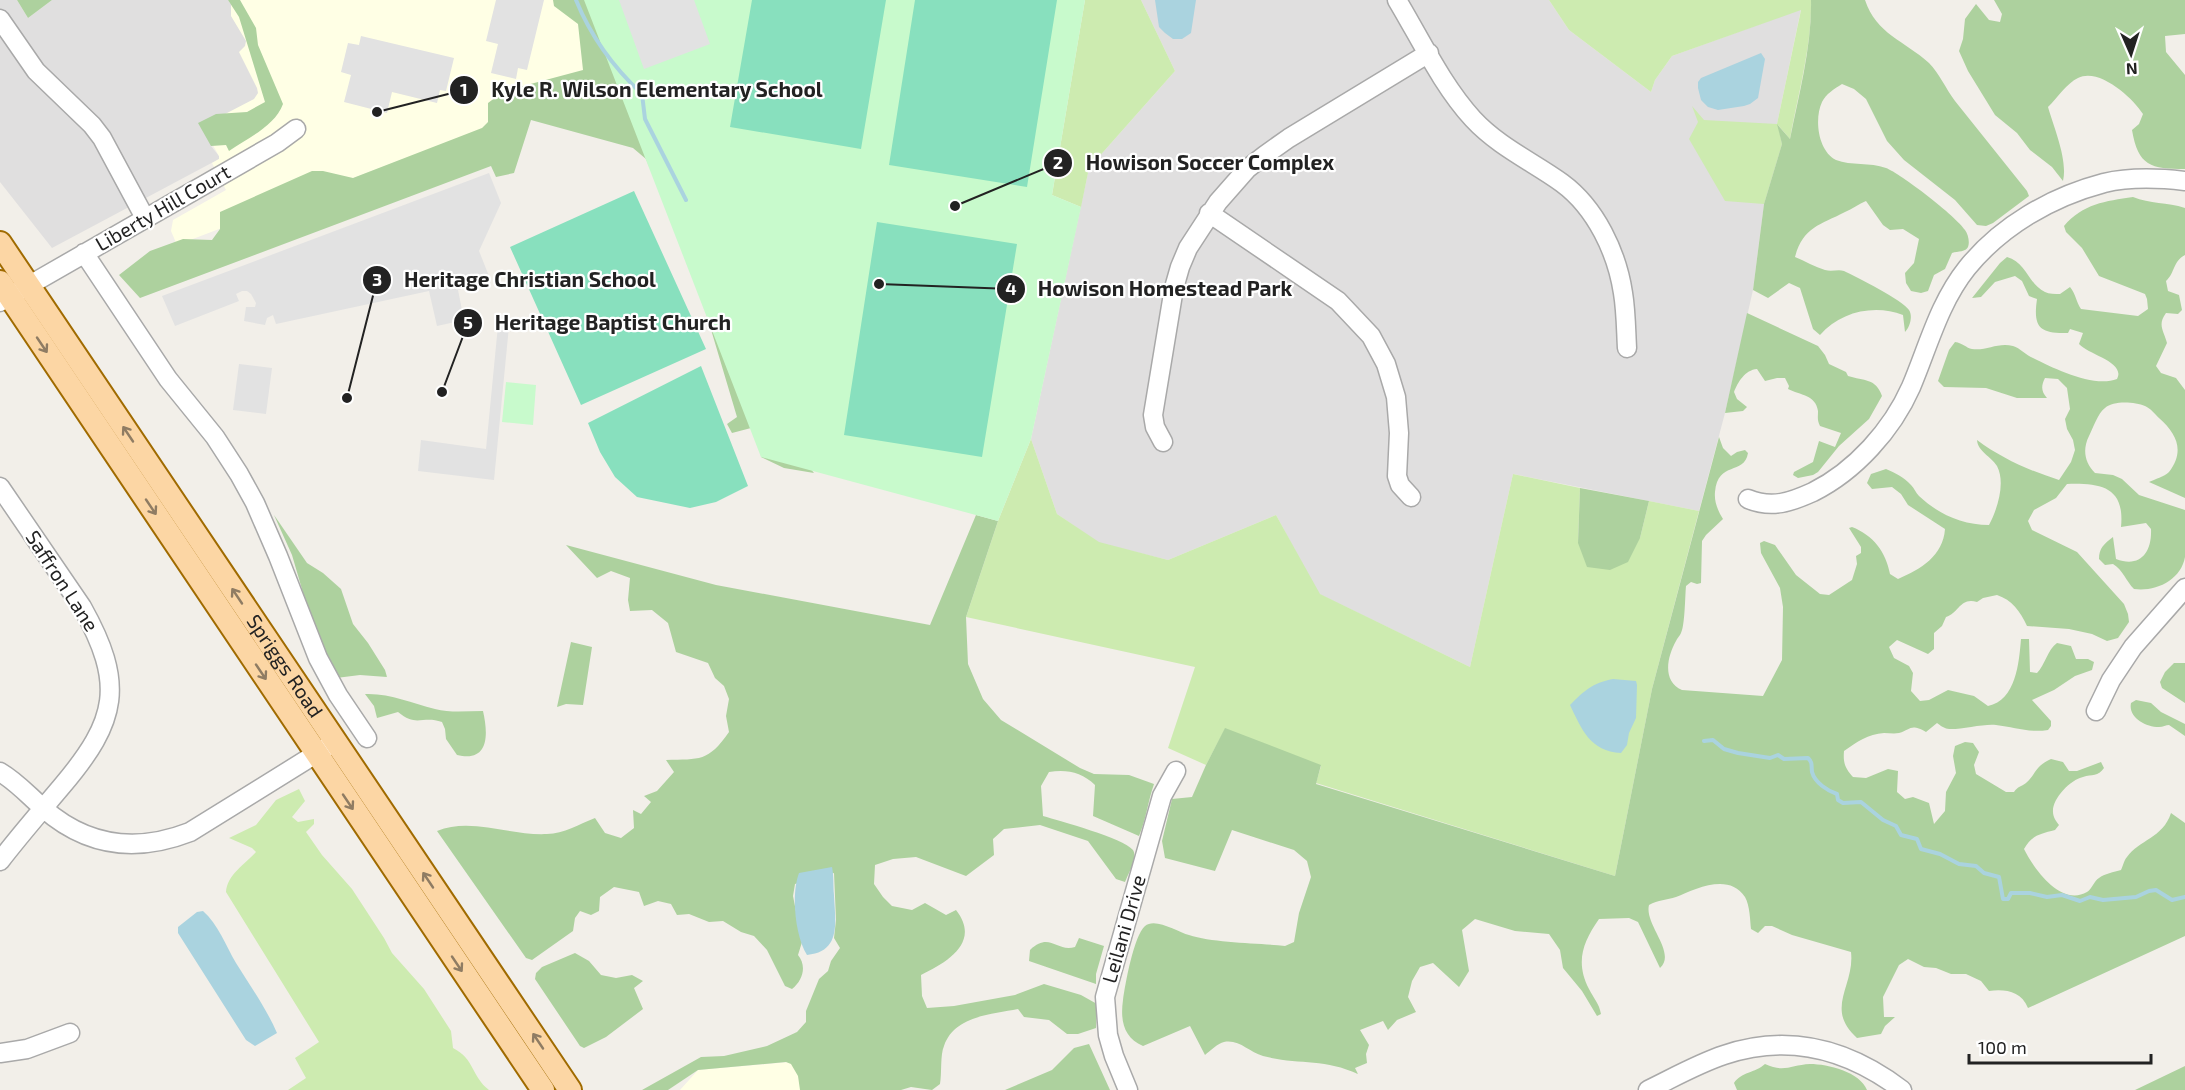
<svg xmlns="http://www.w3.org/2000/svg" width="2185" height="1090" font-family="'Exo 2',sans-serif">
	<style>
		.residential { fill: #e0dfdf }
		.education { fill: #ffffe5 }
		.grass { fill: #cdebb0 }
		.forest { fill: #add19e }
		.park { fill: #c8facc }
		.pitch { fill: #88e0be }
		.parking { fill: #e2e2e2 }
		.water { fill: #aad3df }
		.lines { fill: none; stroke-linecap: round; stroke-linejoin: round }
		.stream { stroke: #aad3df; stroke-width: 4 }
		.minor-casing { stroke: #a9a9a9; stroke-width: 21 }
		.major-casing { stroke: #a06b00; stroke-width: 26 }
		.minor { stroke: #fff; stroke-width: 18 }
		.major { stroke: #fcd6a4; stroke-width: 22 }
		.oneway { stroke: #8f7c63 }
		.labels { text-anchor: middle; stroke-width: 4.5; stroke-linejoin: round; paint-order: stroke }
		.street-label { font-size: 20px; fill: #222; stroke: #fff }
		.leader { fill: none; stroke: #222; stroke-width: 2 }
		.callout-dot { fill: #222; stroke: #fff; stroke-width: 2 }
		.mark-label { font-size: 18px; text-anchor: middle; font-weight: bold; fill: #fff }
		.callout-label { font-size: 21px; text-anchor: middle; font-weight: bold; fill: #222; stroke: #fff; stroke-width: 4.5; stroke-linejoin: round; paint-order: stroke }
	</style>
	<rect width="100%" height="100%" fill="#f2efe9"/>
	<!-- residential -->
	<path class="residential" d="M0,0H17L28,18L52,0H228L239,17L265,102L211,146L219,156V159L52,248L0,182Z
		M1141,0H1549L1569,30L1651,92L1655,80L1672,56L1801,9L1777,124L1782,144L1764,204L1753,290L1725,413L1699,511L1513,474L1470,667L1319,594L1276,515L1168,560L1099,543L1057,514L1031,439L1089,168L1175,71Z"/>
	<!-- education -->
	<path class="education" d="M231,0H584L614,79L177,245L171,231L173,220L226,190L212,163L219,159V156L202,126L254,99L258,93L257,88L239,52L245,46L246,41L231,16Z
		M801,1061V1090H680L698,1070Z"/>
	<!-- grass -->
	<path class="grass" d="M1085,0H1141L1175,71L1089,168L1081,207L1052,195Z
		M1549,0H1811C1812,46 1798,94 1790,139L1778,125L1782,144L1764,204L1725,201L1689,139L1698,122L1692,106L1704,120L1777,124L1801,10L1672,56L1655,80L1651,92L1569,30Z
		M1031,439L1057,514L1099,542L1168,560L1276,515L1320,594L1470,667L1513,474L1580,488L1578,543L1640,538L1649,501L1699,511L1652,689L1615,876L1316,783L1321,766L1225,729L1206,765L1168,748L1195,667L966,617L998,521Z
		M299,789L305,801L292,817L298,822L314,819V824L306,832L322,855L352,889L384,938L392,953L424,989L451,1031L453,1048C475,1059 471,1076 489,1090H288L306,1078L295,1058L319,1042L226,892C227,875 245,864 256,852L252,848L229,838L256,825L276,800Z"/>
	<!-- forest -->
	<path class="forest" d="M17,0H52L28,18Z
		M228,0H240L256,28L258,45L283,104C275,126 248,138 229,151L226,145L211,146L198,123L216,114L247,112L265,102L239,17Z
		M553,0H603L796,451L814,473L784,468L761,457L760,437L751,428L732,433L727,424L737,417L693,269L646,159L633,148L531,120L514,173L496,177L491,166L140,298L119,275L150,251L183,239L212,240L220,229V212L312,171H323L353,178L482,128L488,122V103L504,91L583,70L578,24L554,6Z
		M1811,0H1865C1876,34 1905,41 1929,63C1939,73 1946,89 1955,101C1979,131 2003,161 2027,191L2029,196L1993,223L1986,226L1977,225L1955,200L1904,160L1887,141L1866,99L1854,89L1842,84C1834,89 1826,94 1822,102C1814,119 1818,151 1836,160C1851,166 1870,162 1886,168C1900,173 1957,217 1965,230C1968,234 1970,242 1968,247C1966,252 1958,251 1952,253L1945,269L1934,275L1928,291L1921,293L1911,291L1906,283L1905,273L1914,263L1919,239L1903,229L1890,230L1883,225L1866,201C1859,204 1852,209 1845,212C1820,225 1803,227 1795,257C1805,261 1815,267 1825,270C1832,272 1838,269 1844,271C1855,276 1904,301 1909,310C1913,316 1910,327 1905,332L1903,315C1874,304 1840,312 1820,335L1813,329L1800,288L1789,283L1768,298L1753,290L1764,204L1782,144L1777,124L1790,139C1799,94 1812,46 1811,0Z
		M1994,0H2185V34L2165,36L2166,52L2185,75V169C2151,169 2138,166 2132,130L2139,124L2143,114C2133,98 2099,67 2078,78C2067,83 2057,98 2048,107C2054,128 2068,160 2063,181L2052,167L2030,150L2017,133L1995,115L1968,71L1959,51L1963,39L1965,19L1976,4L1989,20L2000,22L2002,14Z
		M2133,197C2150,204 2167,202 2185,208V255C2173,261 2175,273 2166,281L2168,291L2179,295L2182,310L2178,314L2166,313C2157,325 2164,331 2167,343L2156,366L2161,373L2176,378L2185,390V498L2149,482C2155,479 2164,477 2169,472C2185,451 2177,434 2159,418C2155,414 2150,408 2145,406C2135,402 2114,400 2105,408C2098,413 2093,428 2089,436C2082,450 2085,463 2095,473L2113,475L2122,479L2139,495L2185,510C2185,525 2185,543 2185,557C2181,580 2156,592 2134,589C2126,581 2123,570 2113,564L2105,565L2099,559C2099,548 2104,544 2113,537L2116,559C2140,568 2152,553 2151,529L2146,523L2121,527C2125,487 2101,483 2067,484L2056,498L2034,510L2028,521L2032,530L2077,552L2124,604L2128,614L2129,622L2118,638L2107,641L2092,634L2069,629L2027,626C2020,611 2012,600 1997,595L1983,598L1977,602C1960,597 1959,613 1946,617L1942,626L1934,633V649L1928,654L1897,640L1889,647L1894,658L1909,666L1913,673L1911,691L1920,701L1929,700L1948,690L1974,696L1988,706C2016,700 2019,663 2021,639H2029L2030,672L2037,673C2045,665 2048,649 2057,643L2071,646L2076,659H2088L2094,662L2092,670L2075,676L2054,690L2032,700L2051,721V726L2048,730C2029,733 2014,727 1996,725C1984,723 1952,732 1945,728C1942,727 1940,725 1937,723L1926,732C1910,723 1911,730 1899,733C1894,734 1889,733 1884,733C1868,734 1857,742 1844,751C1843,763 1845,768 1853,777L1866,778L1888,769L1898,771L1897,792L1905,799L1913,797L1929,803L1934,824L1945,811L1946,792L1956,773L1953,756L1955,746L1965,742L1973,743L1979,752L1974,765L1976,774L2006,792H2014C2018,786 2021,787 2026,783C2037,773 2034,767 2051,759L2063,762L2069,771H2077L2101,762L2104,768C2098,777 2092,774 2083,777C2070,780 2052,799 2053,812C2053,817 2056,821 2059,825L2055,830C2040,834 2032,835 2024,849C2034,869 2061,907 2087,892C2092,889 2094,881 2099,878C2104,874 2114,872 2121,870C2123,866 2124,860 2127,857C2139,840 2163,838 2171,813L2185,823V936L2028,1008C2021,991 2005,989 1989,991L1981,981L1966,974H1951L1936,968L1924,967L1908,959L1899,965L1883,997L1884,1017H1895L1885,1026L1881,1034L1857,1038C1824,1008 1855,986 1851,952L1792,935L1772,926H1765L1758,933L1751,929C1750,920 1750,906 1745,897C1729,872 1695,889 1676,897C1667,900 1658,900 1649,905C1644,924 1677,953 1660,968L1638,922L1629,918L1599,919C1583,942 1575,962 1589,989C1594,999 1599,1003 1601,1014L1597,1016L1582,991L1563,968L1560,950L1549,934L1515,931L1475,919L1462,930L1469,971L1459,987L1433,963L1420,967L1412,981L1408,997L1416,1012L1397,1020L1388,1030L1383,1021L1360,1030L1369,1045L1366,1054L1367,1063L1355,1068L1358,1074C1324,1058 1297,1065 1263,1056C1249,1052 1239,1039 1224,1042C1218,1043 1210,1051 1205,1055L1190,1026L1143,1046C1124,1038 1120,1021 1123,1000C1125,985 1134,935 1145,926C1155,917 1178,932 1189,935C1213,943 1258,943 1285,946L1294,942L1299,913L1311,877L1307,861L1294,850L1232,830L1215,871L1165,858L1162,841L1172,799L1192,797L1206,765L1225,728L1321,765L1316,784L1615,876L1652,689L1719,437L1723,448L1731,456L1737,452L1745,450L1748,453C1744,476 1718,460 1715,492C1714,502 1718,511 1723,519L1706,535L1702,541L1701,583L1697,584L1691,582L1686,586C1685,597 1685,625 1681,633C1680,636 1677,638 1676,641C1667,657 1662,681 1682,690L1763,696L1782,660L1783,607L1780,588L1761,553L1760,543L1764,541L1775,545L1796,575L1820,594L1829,595L1852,580L1857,564L1856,556L1861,553V547L1849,528L1852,527C1873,535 1886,552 1890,574L1898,579C1921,569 1943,556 1945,529L1908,505L1901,494L1892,487L1872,489L1867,483L1871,474L1886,469C1895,473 1904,477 1911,485C1914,488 1916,493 1919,496C1938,514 1962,525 1989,525C1997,510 2006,483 1997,466C1991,456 1978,452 1977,440C2001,458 2030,471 2059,480L2071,462L2075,450L2073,440L2067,429L2065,419L2070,409L2067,388L2058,379L2045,378C2041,386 2041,391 2047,398H2017L1986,388L1944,387L1938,381L1949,350L1955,342C1963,343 1966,348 1972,349C1987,351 1998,342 2013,346C2020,348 2026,355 2033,358C2055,369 2094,388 2117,379C2126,362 2089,355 2079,344L2083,333L2070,329L2068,333C2039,334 2033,327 2037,299L2029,296L2022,281L2015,276L1995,282L1981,297L1972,298L2000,263L2007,257C2026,262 2029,285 2045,292C2049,294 2055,294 2060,294L2070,287C2076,294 2076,302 2081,309L2138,316L2148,309L2147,299L2145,294L2099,276L2082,248L2066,232L2064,226C2083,204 2105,201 2133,197Z
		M1747,313L1818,346L1825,355L1829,364L1846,372L1848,376C1864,381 1876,378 1882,396L1869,419L1839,446L1818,472L1813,475L1798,478L1793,475L1794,472L1813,462L1819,441L1835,447L1841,433L1820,426C1817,420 1818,418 1818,411C1816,395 1800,395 1788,389L1789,386L1785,378H1777L1765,381L1757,369C1745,370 1738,382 1734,392L1737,399L1747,407L1743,411L1725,413Z
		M1580,488L1649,501L1640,538L1628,562L1610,570L1587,567L1578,543Z
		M274,515L307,563L323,573L341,589L353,624L368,643L385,670L387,677L360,675L336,678L311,620L292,555Z
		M976,515L998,521L966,617L968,664L983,699L1001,720L1080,768L1094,774L1129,775L1154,784C1148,801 1146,820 1139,836L1093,816L1095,785C1082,772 1066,769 1049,772L1041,786L1043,816C1060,821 1123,838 1133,850C1138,858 1128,874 1125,882L1116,879L1088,841L1040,825L1004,829L993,839L994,855L966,876L916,857L893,859L875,865L874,884L883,897L892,906L912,910L925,903L946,915L956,910C981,942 948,962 921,975L922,996L927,1008L954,1006L1015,995L1044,984L1081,995L1097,1004L1096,1028L1078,1034H1067L1049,1020L1024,1017L1018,1009C992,1014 954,1016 944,1046C940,1055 942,1073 940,1084L932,1090L911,1087L901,1090H800L798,1076L791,1064L786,1062L698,1070L668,1090H642L701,1057L724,1056L767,1046L797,1032L806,1022V1011L819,979L828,971L831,961L840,948L834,938L836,920L834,873L795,884L793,896L802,942L798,955C807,966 803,980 792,989L785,986L767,950L754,936L741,932L723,921L709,922L689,914L677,915L671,904L658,901L644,906L639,892L614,887L600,897L599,911L591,915L580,911L575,918L573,931L532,960L526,958L437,831C471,817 511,836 547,834C564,834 579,824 595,818L605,833L621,838L634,828L633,810L641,814L651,802L644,796L657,791L674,772L666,760C700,759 708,762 729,732L726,716L729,699L724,686L715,678L708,663L676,652L668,623L652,610L630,611L628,600L630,578L611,571L597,578L566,545L716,585L930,625Z
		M571,642L592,647L583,705L566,704L557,707Z
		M2174,663H2185V703L2162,688L2160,682L2165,672Z
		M365,694C390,693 411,703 435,709C450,713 467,711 483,711C488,733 490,763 457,755L446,739L445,729L442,722C422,715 417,728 398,712L377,718L374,706Z
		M2136,700L2151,703L2161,712L2185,724V736L2169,725C2166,725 2163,727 2159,727C2145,727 2128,717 2131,703Z
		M1079,938L1104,946L1096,974V984L1029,961L1030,950C1050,931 1057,953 1075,947Z
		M575,953L589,961L601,975L616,978L632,975L643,981L634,988L643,1009L606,1037L584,1048L580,1046L535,979L536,973L542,967Z
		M1089,1044L1110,1090H1005L1052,1070L1074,1048Z
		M1765,1064C1784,1073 1791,1065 1810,1064C1828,1064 1860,1072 1867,1090H1737L1734,1083C1741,1072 1755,1073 1765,1064Z
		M2185,1066V1090H2135Z"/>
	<!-- park -->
	<path class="park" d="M584,0H1085L1052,195L1081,207L1031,439L998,521L761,457Z
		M506,382L536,385L533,425L502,422Z"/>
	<!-- pitch -->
	<path class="pitch" d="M752,0H886L861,149L730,127Z
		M915,0H1057L1027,187L889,165Z
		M634,191L706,349L581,405L510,247Z
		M877,222L1017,244L982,457L844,435Z
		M701,366L748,486L716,502L690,508L637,497L615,477L600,452L588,423Z"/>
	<!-- parking -->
	<path class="parking" d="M496,0H544L527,70L518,68L516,79L491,73L498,44L486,41Z
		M619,0H694L710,44L644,69Z
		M361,36L454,58L446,91L440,90L437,103L392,92L387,113L344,102L351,75L341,72L348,43L359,45Z
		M489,173L501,203L479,251L491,281L458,290L464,320L437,326L429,291L276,324L273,315L267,318L265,325L244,321L246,307H255L256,303L251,294L247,291H242L236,294L239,301L175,326L162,296Z
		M499,315L510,316L494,480L418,471L421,440L486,449Z
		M239,364L272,368L266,414L233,410Z"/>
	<!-- water -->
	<path class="water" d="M1155,0H1196L1191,33L1182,39H1173L1165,33L1159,27Z
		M1761,53L1765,59L1758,98L1750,104L1744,106L1718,110L1708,107L1701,100L1698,88V82L1701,78Z
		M1613,679L1636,681L1637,685L1636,718L1629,733L1627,745L1621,753C1590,751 1582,730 1570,705C1584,691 1592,683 1613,679Z
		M832,867C834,876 833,886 834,895C835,921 842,952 807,955C795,936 791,894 799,873Z
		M203,911C218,924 226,946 236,963C251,987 266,1008 277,1033L255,1046L246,1040L178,933V927L197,912Z"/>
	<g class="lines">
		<!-- stream -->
		<path class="stream" d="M576,0C591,37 613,67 642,94L645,119L686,200
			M1704,741L1713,740L1724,749L1738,753L1770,758L1778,755L1784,759L1808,758C1813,763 1811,765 1812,772C1815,783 1828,791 1837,794L1838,800L1843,803L1861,802L1883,820L1896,826L1901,835L1917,839L1921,849L1940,854L1959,864L1976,866L1984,873L1999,877L2003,899H2008L2011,893H2030L2047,897L2062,895L2080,901L2090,897L2103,900L2136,897L2149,891L2156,890L2172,900L2185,897"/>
		<!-- minor casing -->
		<g class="minor-casing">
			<path id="minor" d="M1397,0C1421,40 1442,85 1473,119C1499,147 1533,162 1562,183C1596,208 1617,253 1623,293C1626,311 1626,330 1627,348
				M0,19L36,71L92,125L102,138L145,218
				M1209,213L1338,301L1371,336L1386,364L1396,397L1399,433L1397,476L1400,485L1411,497
				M84,253L168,379L215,437L239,474L255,503L278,556L318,658L338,695L367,738
				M0,302L277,143L296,129
				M1163,442L1155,427L1153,415L1174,288L1180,267L1188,248L1218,202L1247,169L1265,155L1289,138L1429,53
				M0,487L82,607C125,684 118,720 62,786C41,811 20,835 0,861
				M1748,499C1772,509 1791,502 1813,492C1855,471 1892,430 1911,387C1928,347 1939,303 1967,268C2001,226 2051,197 2104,183C2129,177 2159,178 2185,181
				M2096,711L2111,680L2133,647L2185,588
				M0,772C17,782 28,795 43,808C87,847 136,853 190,832L327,747
				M0,1053L27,1049L70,1033
				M1128,1090L1114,1056L1108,1035L1105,997L1162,796L1176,771
				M1648,1090C1673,1078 1697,1064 1724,1055C1789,1033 1848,1049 1902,1090"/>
		</g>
		<!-- major casing -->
		<g class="major-casing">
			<g id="major">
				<path id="s1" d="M0,243L570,1090"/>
				<path d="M0,282L543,1090"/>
			</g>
		</g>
		<!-- minor -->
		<use href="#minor" class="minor"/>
		<!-- major -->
		<use href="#major" class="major"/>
	</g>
	<!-- one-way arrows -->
	<defs><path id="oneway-shaft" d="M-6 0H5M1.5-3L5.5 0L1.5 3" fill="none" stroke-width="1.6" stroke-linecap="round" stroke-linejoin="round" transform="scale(1.5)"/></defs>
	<g class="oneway">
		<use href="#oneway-shaft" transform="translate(42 345) rotate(56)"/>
		<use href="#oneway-shaft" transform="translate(128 434) rotate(-124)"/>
		<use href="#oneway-shaft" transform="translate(151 507) rotate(56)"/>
		<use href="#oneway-shaft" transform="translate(237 596) rotate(-124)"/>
		<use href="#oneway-shaft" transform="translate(261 672) rotate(56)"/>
		<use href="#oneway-shaft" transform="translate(348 802) rotate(56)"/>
		<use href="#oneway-shaft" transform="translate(428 880) rotate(-124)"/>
		<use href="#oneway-shaft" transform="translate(457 964) rotate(56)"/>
		<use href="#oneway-shaft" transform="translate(538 1041) rotate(-124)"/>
	</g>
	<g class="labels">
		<!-- street labels -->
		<g class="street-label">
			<text transform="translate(163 208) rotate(-30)" y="7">Liberty Hill Court</text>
			<text transform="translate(62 581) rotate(57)" y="7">Saffron Lane</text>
			<text dy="7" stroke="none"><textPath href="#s1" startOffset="510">Spriggs Road</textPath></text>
			<text transform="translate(1124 929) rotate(-74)" y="7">Leilani Drive</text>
		</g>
	</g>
	<!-- callouts -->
	<path class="leader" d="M377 112L464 90M955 206L1058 163M347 398L377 280M879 284L1011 289M442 392L468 323"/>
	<g class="callout-dot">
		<circle cx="377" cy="112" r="6"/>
		<circle cx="955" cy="206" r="6"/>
		<circle cx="347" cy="398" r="6"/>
		<circle cx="879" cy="284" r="6"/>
		<circle cx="442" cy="392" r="6"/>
		<circle cx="464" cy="90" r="15"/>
		<circle cx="1058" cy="163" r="15"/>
		<circle cx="377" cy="280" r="15"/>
		<circle cx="1011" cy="289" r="15"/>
		<circle cx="468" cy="323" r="15"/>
	</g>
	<g class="mark-label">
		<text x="464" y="96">1</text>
		<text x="1058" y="169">2</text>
		<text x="377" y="286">3</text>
		<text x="1011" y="295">4</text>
		<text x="468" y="329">5</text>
	</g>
	<g class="callout-label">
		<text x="657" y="97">Kyle R. Wilson Elementary School</text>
		<text x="1210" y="170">Howison Soccer Complex</text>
		<text x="530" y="287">Heritage Christian School</text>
		<text x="1165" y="296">Howison Homestead Park</text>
		<text x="613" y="330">Heritage Baptist Church</text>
	</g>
	<!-- north arrow -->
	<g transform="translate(2131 54) rotate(177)" stroke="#ffffff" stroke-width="4.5" paint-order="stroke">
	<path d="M0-4.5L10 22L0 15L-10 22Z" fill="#222222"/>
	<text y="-9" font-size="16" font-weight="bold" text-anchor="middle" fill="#222222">N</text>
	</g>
	<!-- scale -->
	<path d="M1969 1054v9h182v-9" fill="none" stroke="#222222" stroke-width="3"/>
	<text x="1978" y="1054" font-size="18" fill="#222222" stroke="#ffffff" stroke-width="4.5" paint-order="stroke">100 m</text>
</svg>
